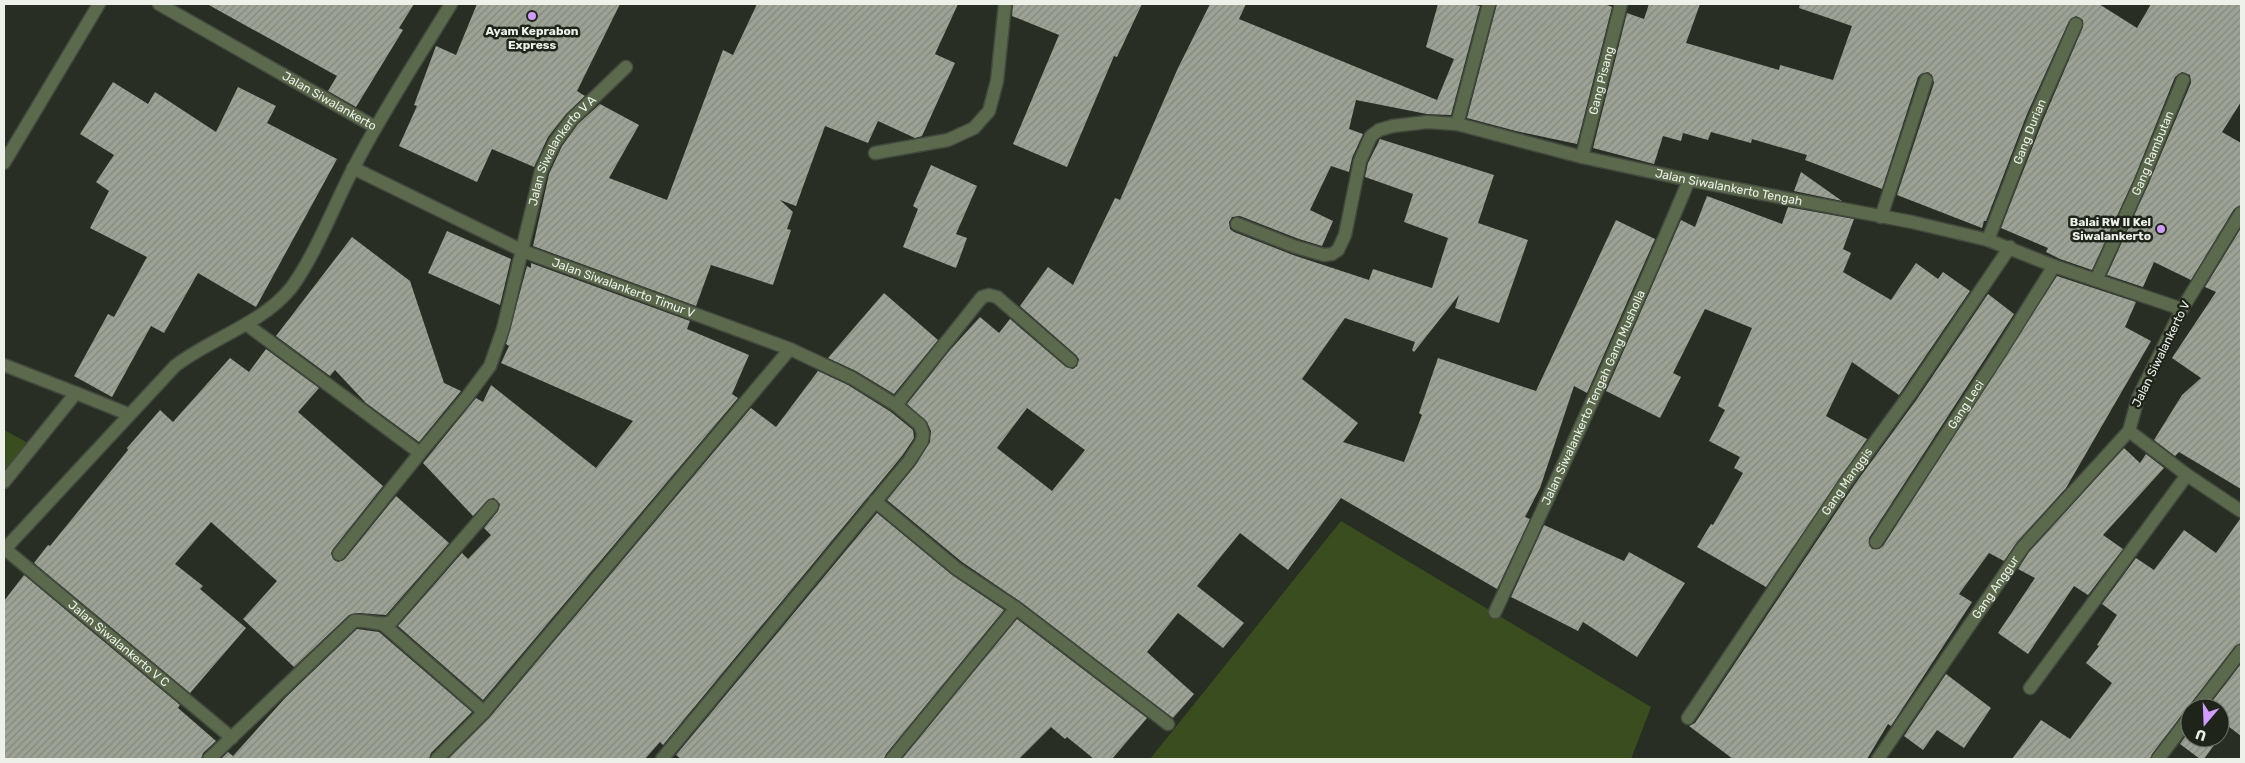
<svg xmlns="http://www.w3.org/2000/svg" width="2245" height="763" font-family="Rubik,sans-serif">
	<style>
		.grass { fill: #394d1f }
		.building { fill: url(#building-hatch); fill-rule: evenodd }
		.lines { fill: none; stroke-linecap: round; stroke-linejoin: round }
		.service-casing { stroke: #44493f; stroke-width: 15 }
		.minor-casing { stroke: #44493f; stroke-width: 15 }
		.service { stroke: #5b6a4c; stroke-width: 12 }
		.minor { stroke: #5b6a4c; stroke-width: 12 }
		.poi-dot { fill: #d29cfd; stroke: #1f241a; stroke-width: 2 }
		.labels { text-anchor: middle; stroke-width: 5; stroke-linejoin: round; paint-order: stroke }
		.poi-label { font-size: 12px; font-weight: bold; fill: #edf1ea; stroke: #1f241a }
		.street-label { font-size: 12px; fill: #edf1ea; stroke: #1f241a }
	</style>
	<defs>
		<pattern id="building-hatch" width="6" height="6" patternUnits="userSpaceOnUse" patternTransform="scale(1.25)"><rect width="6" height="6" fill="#9ca395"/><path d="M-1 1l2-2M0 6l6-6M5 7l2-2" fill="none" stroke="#82887d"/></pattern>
	</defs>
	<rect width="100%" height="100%" fill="#282e23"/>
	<!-- grass -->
	<path class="grass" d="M4,430L32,445L4,483Z
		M1341,521L1651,707L1631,759H1150Z"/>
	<!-- building -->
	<path class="building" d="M207,4H414L399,28L403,30L356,107L328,91L337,76Z
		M477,4H620L577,91L585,96L566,114L548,137L534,167L492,149L477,182L399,146L417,106L414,105L436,46L456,55Z
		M757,4H958L935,54L955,63L922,136L915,138L878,121L868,143L825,126L796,206L780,200L793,212L787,229L791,230L773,285L711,265L696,306L533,246L549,174L562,146L578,124L600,104L639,125L609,178L667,200L723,50L733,55Z
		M1013,4H1142L1117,57L1114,56L1067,167L1013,144L1059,35L1012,16Z
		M1210,4H1246L1239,19L1437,100L1454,59L1426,47L1438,4H1470L1480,6L1451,115L1427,114L1356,100L1349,129L1363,134L1352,158L1349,172L1331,166L1310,210L1333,221L1322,246L1299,239L1240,216L1232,217L1229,222L1230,229L1234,232L1293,255L1369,280L1373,269L1432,288L1448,238L1404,222L1413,194L1365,177L1368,163L1380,139L1494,175L1478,223L1528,240L1499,323L1455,308L1459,295L1414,352L1412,350L1415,342L1345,318L1302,379L1358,423L1343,442L1404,462L1422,415L1419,413L1438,358L1536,391L1616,220L1655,239L1587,393L1574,386L1540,488L1525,517L1530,519L1497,589L1341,498L1288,570L1240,533L1197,586L1244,623L1223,648L1178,613L1147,652L1194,694L1173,718L1021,602L962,562L887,500L915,466L930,442L931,431L927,422L907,404L950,350L980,317L999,333L1010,319L1066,367L1073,369L1077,366L1079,359L1076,355L1020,306L1048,267L1073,285L1115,198L1120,200L1178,68ZM1027,408L1085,450L1052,491L997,448Z
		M1497,4H1605L1612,7L1577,144L1516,131L1467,118Z
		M1649,4H1700L1686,43L1779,70L1780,65L1833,80L1852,26L1799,8L1800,4H2099L2137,28L2151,4H2241V102L2222,132L2241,143V205L2234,209L2191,280L2154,262L2143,287L2107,275L2148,185L2191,83L2190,75L2182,72L2175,77L2134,179L2092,270L2060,259L2046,252L2048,248L2001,228L2043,120L2083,27V20L2076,16L2069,21L2027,114L1986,221H1984L1982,228L1897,195L1934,83L1932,75L1928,72L1921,74L1918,77L1882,189L1805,160L1807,155L1752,139L1751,143L1711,132L1708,140L1683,133L1681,141L1663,136L1654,164L1593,148L1627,13L1644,19Z
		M113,82L148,104L155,92L216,132L238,87L276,106L267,123L337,159L256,307L198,273L164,333L151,326L112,397L74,376L108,314L114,317L147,257L90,228L109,191L96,182L114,155L80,134Z
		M931,165L977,186L956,234L967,238L956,268L903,247L918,209L913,206Z
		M1801,172L1842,201L1794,191Z
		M1707,196L1782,224L1788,207L1854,219L1843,249L1851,253L1843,272L1891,300L1916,263L1938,279L1943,272L1970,291L1899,395L1852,362L1826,416L1867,439L1766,587L1697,547L1711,524L1713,525L1743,473L1734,468L1740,457L1709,441L1725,410L1718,406L1752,328L1705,309L1673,373L1681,377L1660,418L1606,391L1681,220L1695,227Z
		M2241,228V489L2179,452L2175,456L2154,440L2182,395L2201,378L2172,358L2216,292L2205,287Z
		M447,231L511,259L500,305L428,273Z
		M352,237L410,281L444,383L461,391L419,442L366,403L335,370L330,376L276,336Z
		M531,263L690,321L687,329L749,355L732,394L738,398L483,700L398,626L462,553L468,559L491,535L484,528L498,511L500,504L494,498L489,499L473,516L423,463L476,398L483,402L491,385L596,468L633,421L501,363L509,346L506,344L527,266L531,268Z
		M2057,276L2136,302L2125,327L2151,341L2066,488L2017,542L2004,561L1989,553L1959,594L1972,602L1891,726L1888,724L1867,759H1733L1689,726L1695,723L1855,484L1917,399L1984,300L1988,294L2014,314L1869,538V545L1872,549H1879L1883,546Z
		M884,293L938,340L894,394L856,371L828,358Z
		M266,349L319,388L298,412L383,486L333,549L331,553L334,560L338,562L345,559L396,496L449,543L386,615L359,613L349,615L294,667L243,619L277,581L211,522L175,564L203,586L200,589L246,628L190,693L34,563L48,545L50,546L128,450L127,448L160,410L173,422L230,358L249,372Z
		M818,371L848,385L891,412L913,430L914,438L902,456L663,745L660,742L645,759H448L490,717L751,408L776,427Z
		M2124,448L2140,463L2146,454L2164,468L2103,535L2123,549L2088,595L2074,586L2028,654L1998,633L2035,578L2018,569L2029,552Z
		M877,513L952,575L1004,610L886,754L884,759H681L676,755Z
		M2240,519L2241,643L2235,646L2191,703L2189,709L2184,712L2152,754L2150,759H2012L2041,720L2070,739L2112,683L2086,663L2099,646L2097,645L2117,615L2102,604L2136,558L2154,570L2184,530L2216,553Z
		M1544,525L1624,561L1629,552L1685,583L1637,657L1583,622L1578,631L1511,597Z
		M24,575L180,705L178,708L216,741L203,753L201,759H4V601Z
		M1017,619L1147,718L1112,759H1094L1067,737L1065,739L1051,727L1019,759H902Z
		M357,629L379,632L472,712L431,753L429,759H221L228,752L233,756L286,697Z
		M2241,664V736L2228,726L2220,737V708H2207Z
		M1946,674L1991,708L1964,748L1937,730L1923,750L1904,736Z
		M2190,730V738H2219L2204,759H2200L2180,744Z"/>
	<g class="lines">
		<!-- service casing -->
		<g class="service-casing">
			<path id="service" d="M4,163L99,4
				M4,365L76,393L4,482
				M76,393L128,414
				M2030,688L2187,475"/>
		</g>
		<!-- minor casing -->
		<g class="minor-casing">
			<g id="minor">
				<path id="s1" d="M159,4L375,127"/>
				<path d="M1457,124L1489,4"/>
				<path d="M875,153L948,140L974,128L989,111L997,81L1005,4"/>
				<path id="s2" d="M1582,157L1621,4"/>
				<path id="s3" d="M353,168L523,251L790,349L852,378L896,405L920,425L923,433L922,441L909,461L662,759"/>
				<path d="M2241,213L2182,309L2138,398L2129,431L2187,475L2241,511"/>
				<path d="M1881,217L1926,80"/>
				<path id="s4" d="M1237,224L1296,247L1324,255L1332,254L1338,250L1345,235L1360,161L1371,136L1379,130L1393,126L1427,122L1457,124L1582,157L1689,180L1912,222L1988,240L2054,266L2182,309"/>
				<path id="s5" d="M1988,240L2035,117L2076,24"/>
				<path id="s6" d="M2096,280L2141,182L2183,80"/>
				<path id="s7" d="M246,324L420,453L467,397L490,366L503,329L541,171L555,142L572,119L626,67"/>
				<path d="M896,405L982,297L989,295L997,297L1071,361"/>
				<path d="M875,501L957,569L1016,608L1168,724"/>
				<path id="s8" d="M1876,542L1999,354L2054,266"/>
				<path id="s9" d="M5,549L232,738"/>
				<path d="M4,550L175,366C211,338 262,324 291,288C315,256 335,203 354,167C383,111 418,58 451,4"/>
				<path d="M339,554L420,453"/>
				<path id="s10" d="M1495,612C1562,469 1628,326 1689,180"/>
				<path d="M384,625L484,712"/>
				<path d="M2197,708L2241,651"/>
				<path id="s11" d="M1688,718L1848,479L1910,394L2010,247"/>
				<path d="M209,759L354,621C367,619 379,627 391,622L492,506"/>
				<path d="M437,759L484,712L790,349"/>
				<path d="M892,759L1016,608"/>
				<path id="s12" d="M1878,759L2023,547L2129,431"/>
				<path d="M2158,759L2190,717"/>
			</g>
		</g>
		<!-- service -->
		<use href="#service" class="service"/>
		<!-- minor -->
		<use href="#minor" class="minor"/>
	</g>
	<!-- markers -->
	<g class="poi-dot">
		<circle cx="532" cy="16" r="5"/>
		<circle cx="2161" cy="229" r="5"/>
	</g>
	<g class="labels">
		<!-- poi labels -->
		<g class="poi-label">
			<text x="532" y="35">Ayam Keprabon<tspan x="532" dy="14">Express</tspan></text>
			<text x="2151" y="226" text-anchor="end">Balai RW II Kel<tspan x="2151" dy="14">Siwalankerto</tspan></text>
		</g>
		<!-- street labels -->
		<g class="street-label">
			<text dy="4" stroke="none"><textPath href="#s2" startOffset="79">Gang Pisang</textPath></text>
			<text dy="4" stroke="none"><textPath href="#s1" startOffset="196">Jalan Siwalankerto</textPath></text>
			<text dy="4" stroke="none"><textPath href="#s5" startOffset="116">Gang Durian</textPath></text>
			<text dy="4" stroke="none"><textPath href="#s7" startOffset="558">Jalan Siwalankerto V A</textPath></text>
			<text dy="4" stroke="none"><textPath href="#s6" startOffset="139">Gang Rambutan</textPath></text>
			<text dy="4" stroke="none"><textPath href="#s4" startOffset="595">Jalan Siwalankerto Tengah</textPath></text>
			<text dy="4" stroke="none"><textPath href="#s3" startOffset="296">Jalan Siwalankerto Timur V</textPath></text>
			<text transform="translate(2161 354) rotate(-64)" y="4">Jalan Siwalankerto V</text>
			<text dy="4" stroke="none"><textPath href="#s10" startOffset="236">Jalan Siwalankerto Tengah Gang Musholla</textPath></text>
			<text dy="4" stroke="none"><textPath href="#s8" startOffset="164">Gang Leci</textPath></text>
			<text dy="4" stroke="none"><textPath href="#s11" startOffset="285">Gang Manggis</textPath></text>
			<text dy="4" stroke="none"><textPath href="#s12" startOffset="208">Gang Anggur</textPath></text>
			<text dy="4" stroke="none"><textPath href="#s9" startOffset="148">Jalan Siwalankerto V C</textPath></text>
		</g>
	</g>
	<!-- border -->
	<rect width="2245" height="763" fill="none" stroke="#edf1ea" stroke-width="10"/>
	<!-- north arrow -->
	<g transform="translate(2205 723) rotate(199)"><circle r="24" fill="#1f241a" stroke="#71766d"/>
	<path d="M0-4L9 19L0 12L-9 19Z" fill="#d29cfd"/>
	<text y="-8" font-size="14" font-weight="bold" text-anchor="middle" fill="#edf1ea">U</text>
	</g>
</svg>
